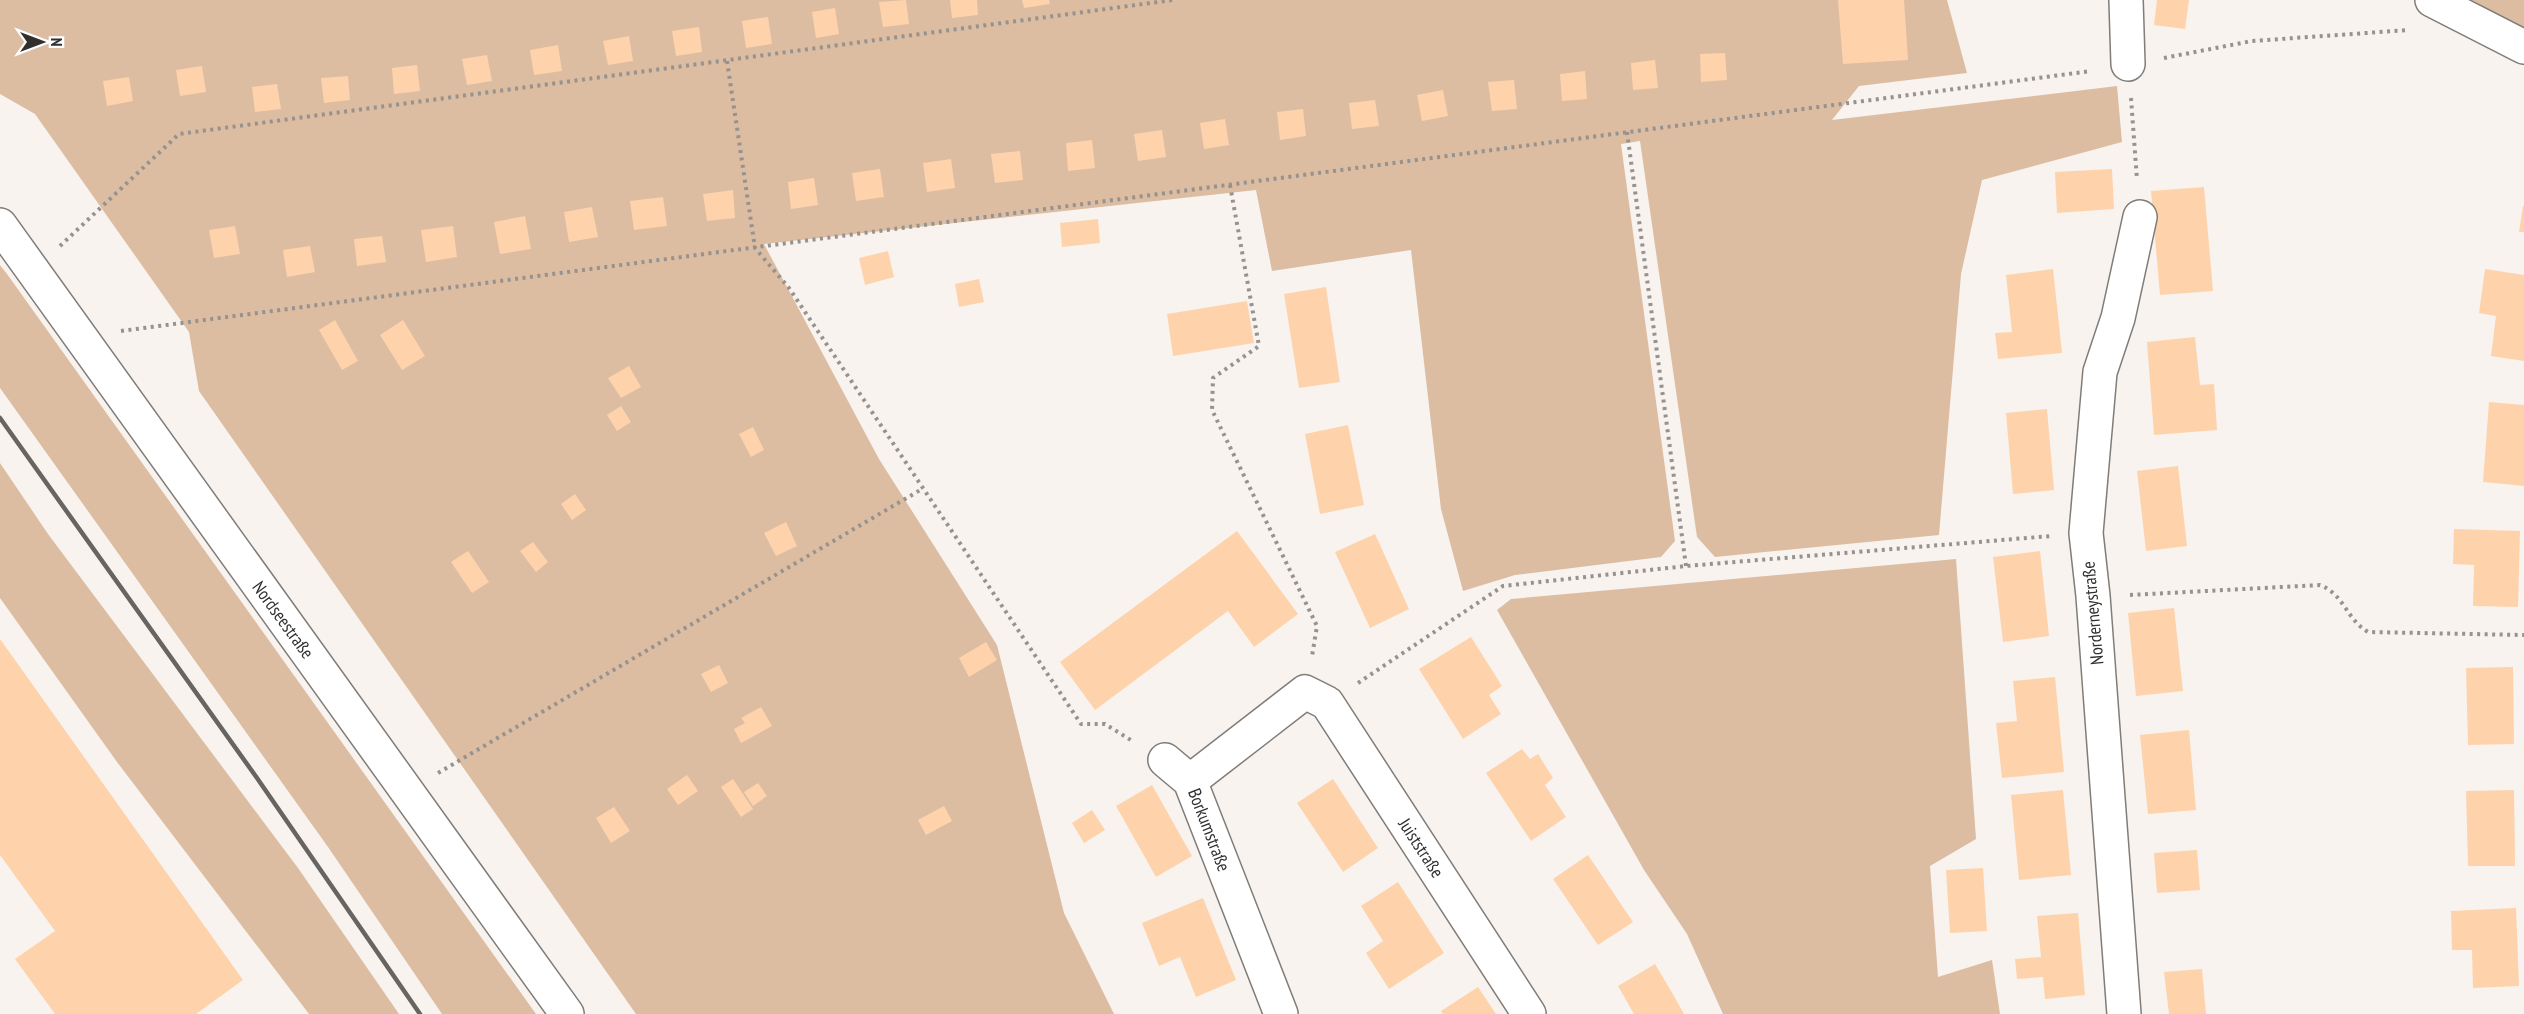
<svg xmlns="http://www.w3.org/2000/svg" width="2524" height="1014" font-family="'PT Sans Narrow',sans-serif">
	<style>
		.green { fill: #dcbda2 }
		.building { fill: #fed3ac }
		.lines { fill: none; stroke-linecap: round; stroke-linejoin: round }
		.street-casing { stroke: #807c78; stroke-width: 36 }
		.secondary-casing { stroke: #807c78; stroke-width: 36 }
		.path { stroke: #969290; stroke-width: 4; stroke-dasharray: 3 4.5; stroke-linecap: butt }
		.street { stroke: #fff; stroke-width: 33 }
		.secondary { stroke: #fff; stroke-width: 33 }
		.rail { stroke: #676563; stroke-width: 4.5 }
		.labels { text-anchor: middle; stroke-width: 6; stroke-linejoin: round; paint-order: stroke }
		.street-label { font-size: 18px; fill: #32302f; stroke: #fff }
	</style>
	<rect width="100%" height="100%" fill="#f8f3ef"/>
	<!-- green -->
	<path class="green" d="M0,0H1947L1967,73L1859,86L1832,120L2117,86L2122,142L1982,180L1961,274L1939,535L1715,557L1697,537L1640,141L1621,144L1675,541L1661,557L1515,575L1463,591L1441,509L1411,250L1272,271L1256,190L764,244L879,459L997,645L1064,913L1114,1014H636L199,391L189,332L35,114L0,94Z
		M2463,0H2524V31Z
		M0,265L7,274L536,1014H442L328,847L0,388Z
		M0,463L48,534L298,868L399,1014H309L117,762L0,598Z
		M1956,559L1976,839L1930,866L1938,977L1992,960L2000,1014H1723L1687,934L1644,870L1497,610L1511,599Z"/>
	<!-- building -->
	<path class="building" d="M906,0L909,24L883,27L879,2Z
		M950,0H977L978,15L952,18Z
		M1022,0H1049L1050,4L1024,8Z
		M1838,0H1904L1908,60L1843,64Z
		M2157,0H2189L2185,29L2154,25Z
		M835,8L839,34L816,38L812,12Z
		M768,17L772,44L746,48L742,21Z
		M699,27L702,52L676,56L672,31Z
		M629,36L633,61L608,65L603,41Z
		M558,45L562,71L534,75L530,50Z
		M1725,53L1727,80L1701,82L1700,54Z
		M487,55L492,81L467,85L462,59Z
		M1655,60L1658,88L1633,90L1631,63Z
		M417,65L420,91L394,94L392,68Z
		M202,66L206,92L180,96L176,70Z
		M1585,71L1587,99L1562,101L1560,74Z
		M348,76L350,100L324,103L321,78Z
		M129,77L133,101L107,106L103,81Z
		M1514,80L1517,109L1492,111L1488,82Z
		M277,84L281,109L255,112L252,87Z
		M1443,90L1448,116L1422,121L1417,95Z
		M1375,100L1379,126L1352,129L1349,103Z
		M1303,109L1306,136L1280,140L1277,112Z
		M1225,119L1229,145L1204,149L1200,123Z
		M1162,130L1166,157L1138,161L1134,134Z
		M1092,140L1095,168L1068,171L1066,143Z
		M1020,151L1023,180L995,183L991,154Z
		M951,159L955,188L927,192L923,163Z
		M880,169L884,197L856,201L852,173Z
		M2112,169L2114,209L2057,213L2055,172Z
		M814,178L818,205L791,209L788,182Z
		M2204,187L2213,291L2160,295L2151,191Z
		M733,190L735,218L707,221L703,194Z
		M663,197L667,226L634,230L630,201Z
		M2523,206H2524V232H2519Z
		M592,207L598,237L569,242L564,212Z
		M525,216L531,249L500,254L494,222Z
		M1098,219L1100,243L1062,247L1060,223Z
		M235,226L240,254L214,258L209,230Z
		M453,226L457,257L426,262L421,230Z
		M382,236L386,262L357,266L354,239Z
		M310,246L315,272L287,277L283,250Z
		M888,251L894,277L865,285L859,258Z
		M2053,269L2062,353L1998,359L1995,333L2012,332L2006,275Z
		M2485,269L2524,275V361L2491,356L2496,316L2479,313Z
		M979,279L984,302L959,307L955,284Z
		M1326,287L1340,382L1299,388L1284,294Z
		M1247,301L1254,343L1173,356L1167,314Z
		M335,320L358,361L342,370L319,330Z
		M403,320L425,356L402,370L380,335Z
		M2195,337L2200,385L2214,384L2217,430L2154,435L2147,342Z
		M629,366L641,387L621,398L608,378Z
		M2489,402L2524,405V486L2483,482Z
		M621,406L631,422L617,431L607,415Z
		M2047,409L2054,490L2013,494L2006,413Z
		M1348,425L1364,505L1320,514L1305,434Z
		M753,427L764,450L751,457L739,434Z
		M2178,466L2187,546L2146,551L2137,471Z
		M575,494L586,510L572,520L561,504Z
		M786,522L797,546L776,556L764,533Z
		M2454,529L2520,531L2518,607L2473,606L2474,565L2453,564Z
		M1237,531L1298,614L1254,647L1228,611L1095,710L1060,662Z
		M1375,534L1409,609L1370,628L1335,552Z
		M533,542L548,562L536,572L520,551Z
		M468,551L489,582L472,593L451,562Z
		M2040,551L2049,636L2003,642L1993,557Z
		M2174,608L2183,691L2136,696L2128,613Z
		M1471,637L1502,686L1489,695L1501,714L1463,739L1419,669Z
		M0,639L243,980L196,1014H55L15,959L55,931L0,855Z
		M986,642L997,660L969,677L959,658Z
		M719,665L728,683L711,692L701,674Z
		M2513,667L2514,744L2468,745L2466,668Z
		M2055,677L2064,772L2002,778L1996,723L2017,721L2013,681Z
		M761,707L772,726L741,743L734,729L745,723L741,718Z
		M2189,730L2196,810L2148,814L2140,735Z
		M1522,749L1530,759L1538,754L1553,778L1545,785L1566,817L1531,841L1486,773Z
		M687,775L698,791L678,805L667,789Z
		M733,779L753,809L741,817L721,787Z
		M1333,779L1378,848L1343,872L1297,803Z
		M758,783L767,796L753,806L744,792Z
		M1152,785L1192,856L1156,877L1116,806Z
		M2063,790L2071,875L2019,880L2011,795Z
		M2514,790L2515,866H2468L2466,791Z
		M944,806L952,821L926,835L918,820Z
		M614,807L630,831L611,843L596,818Z
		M1092,810L1105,830L1084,843L1072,823Z
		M2197,850L2200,890L2157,893L2154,853Z
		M1588,855L1633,922L1598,945L1553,879Z
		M1983,868L1987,931L1950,933L1946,870Z
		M1398,882L1444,953L1389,989L1366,953L1383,941L1361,906Z
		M1203,898L1236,980L1196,997L1180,957L1159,966L1142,923Z
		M2516,908L2519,986L2473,988L2472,950H2452L2451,911Z
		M2078,913L2085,995L2045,999L2043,977L2017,979L2015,959L2041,957L2037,916Z
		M1655,964L1674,996L1684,1014H1634L1618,986Z
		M2202,969L2206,1014H2169L2164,972Z
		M1478,987L1496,1014H1443L1441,1011Z"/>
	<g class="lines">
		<!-- street casing -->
		<g class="street-casing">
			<path id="street" d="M2126,0L2128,64
				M2432,0L2524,47
				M1165,760L1190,781
				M1281,1014L1190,781L1305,692L1327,703L1529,1014
				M2124,1014L2093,596L2086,533L2100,372L2118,318L2140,217"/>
		</g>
		<!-- secondary casing -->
		<g class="secondary-casing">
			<path id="secondary" d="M0,225L567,1014"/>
		</g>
		<!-- path -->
		<path class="path" d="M2164,58L2252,41L2409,30
			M727,61L755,248L789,288L1081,724H1105L1134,742
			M2131,98L2137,180
			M1627,132L1686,566
			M1230,185L1259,346L1213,378L1212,410L1317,626L1312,656
			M60,246L179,134L1173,0
			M121,331L2091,71
			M2130,595L2320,585C2344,594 2346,619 2368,632L2524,635
			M1358,683L1503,586L1686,566L2051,536
			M438,773L922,489"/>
		<!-- street -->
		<use href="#street" class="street"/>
		<!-- secondary -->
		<use href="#secondary" class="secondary"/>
		<!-- rail -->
		<path class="rail" d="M0,418L257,778L420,1014"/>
	</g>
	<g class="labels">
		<!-- street labels -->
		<g class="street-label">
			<text transform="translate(2093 613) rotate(-95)" y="6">Norderneystraße</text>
			<text transform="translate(283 620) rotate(54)" y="6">Nordseestraße</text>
			<text transform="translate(1209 830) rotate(69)" y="6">Borkumstraße</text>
			<text transform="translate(1421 848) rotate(57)" y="6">Juiststraße</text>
		</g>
	</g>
	<!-- north arrow -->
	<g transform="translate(42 42) rotate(90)" stroke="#ffffff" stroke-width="4.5" paint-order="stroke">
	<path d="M0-4.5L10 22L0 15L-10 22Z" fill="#32302f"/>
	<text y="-9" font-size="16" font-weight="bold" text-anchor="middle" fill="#32302f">N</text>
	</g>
</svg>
